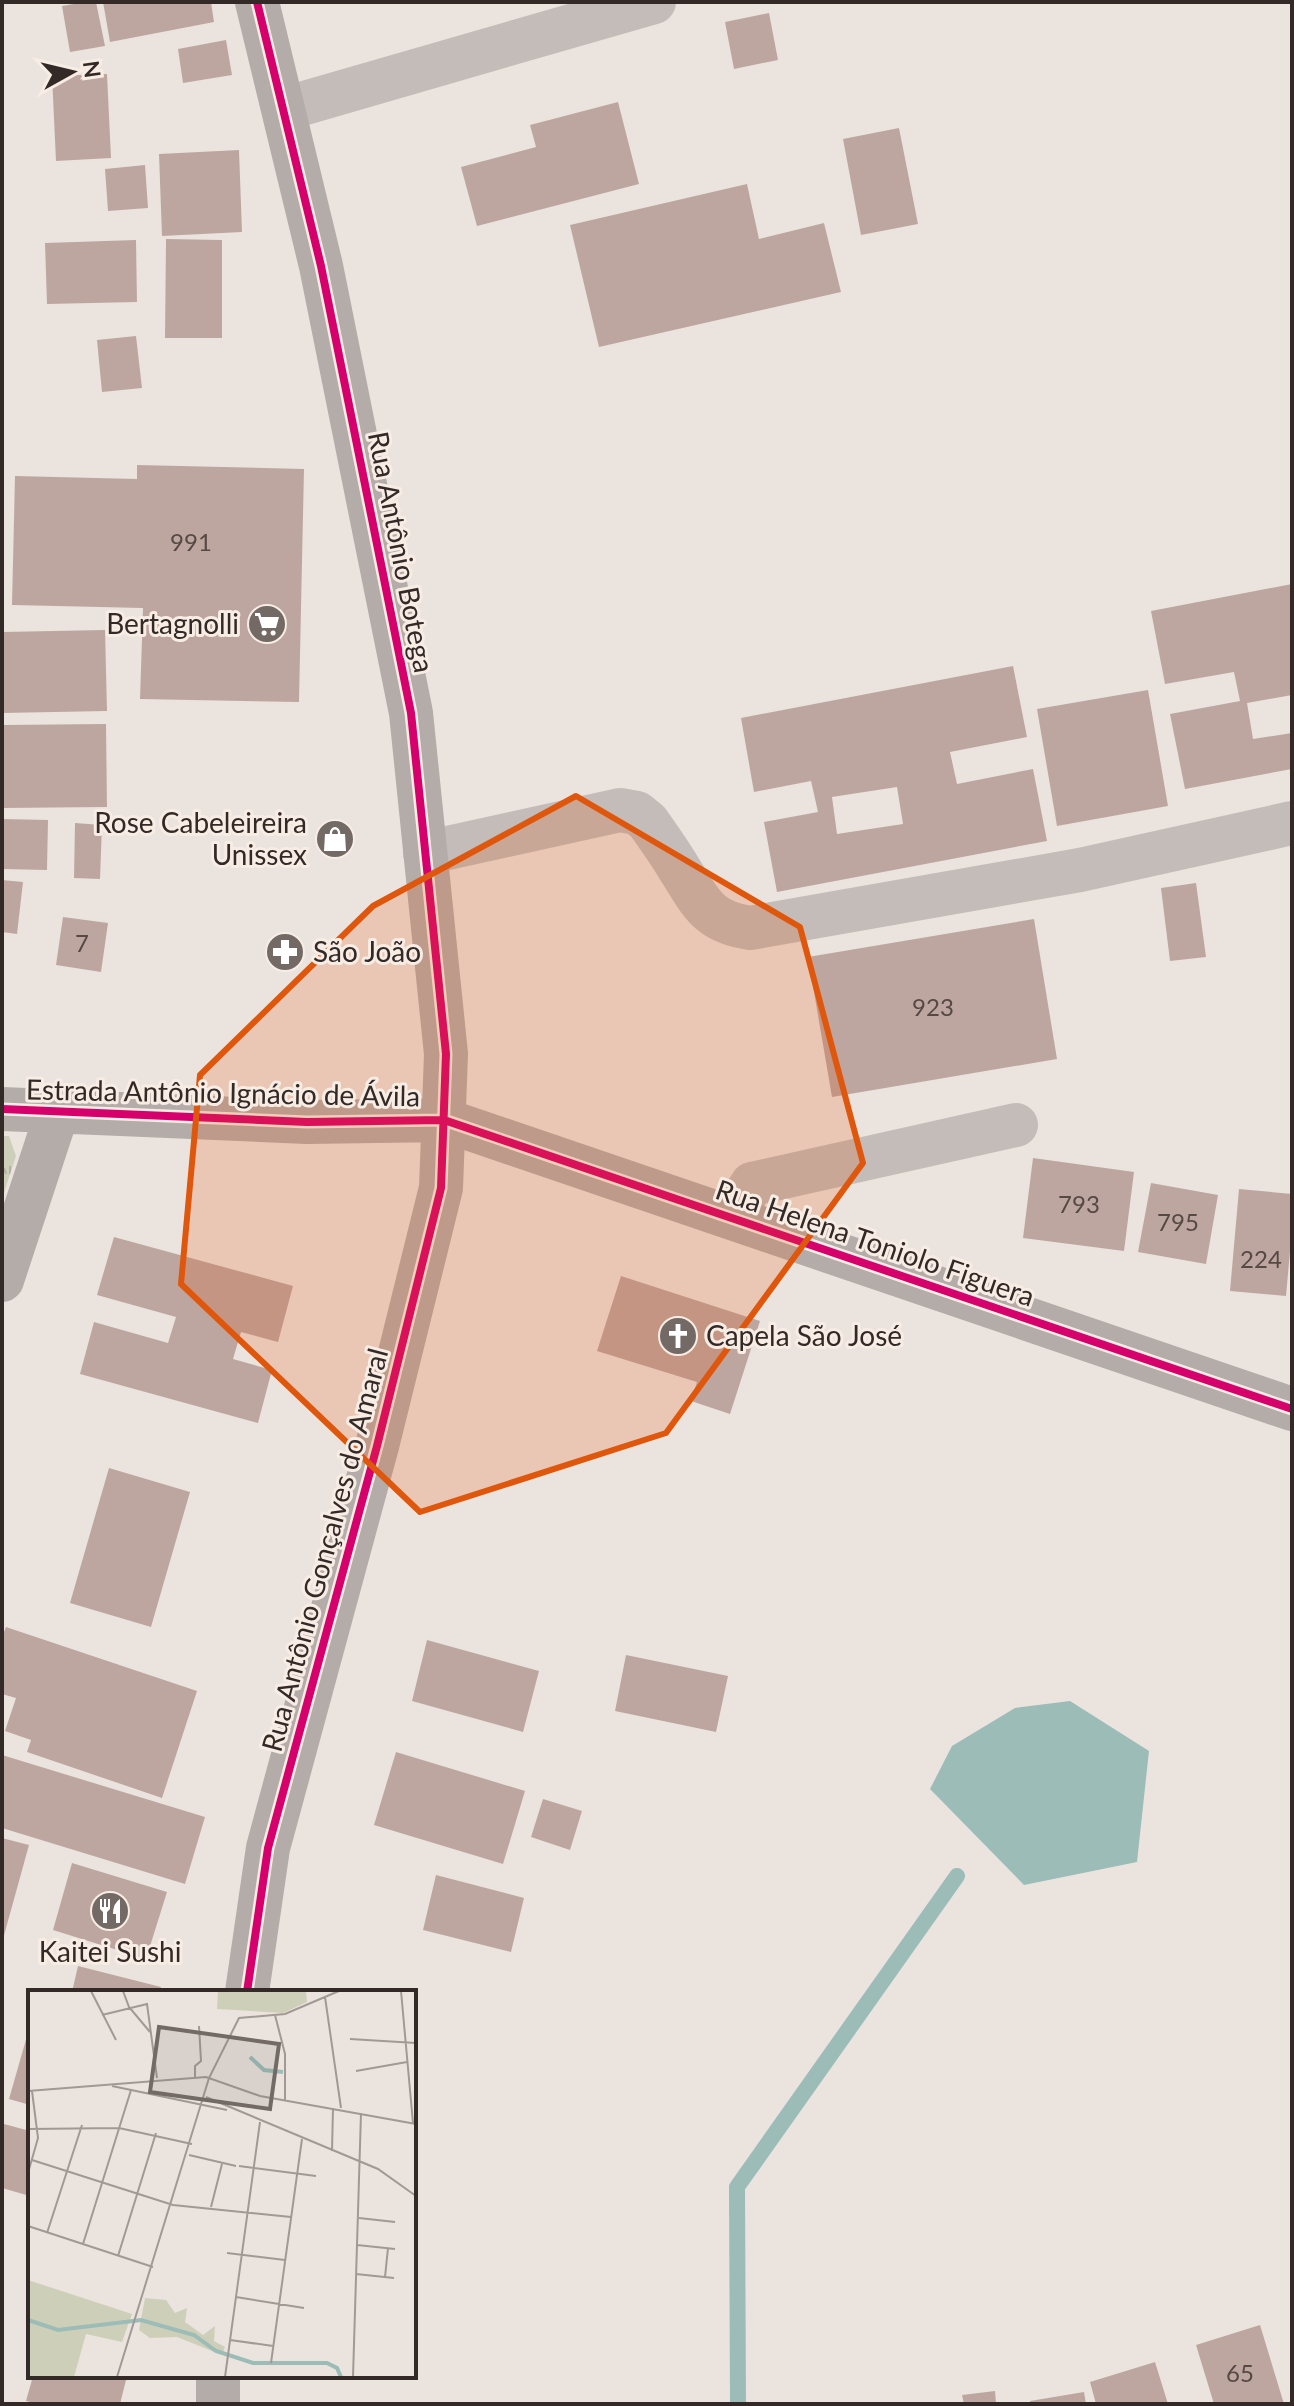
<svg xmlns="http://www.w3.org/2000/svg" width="1294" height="2406" font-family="Lato,sans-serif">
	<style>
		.grass { fill: url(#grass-tufts) }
		.water { fill: #9cbcb8 }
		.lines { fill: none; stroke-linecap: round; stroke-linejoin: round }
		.stream { stroke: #9cbcb8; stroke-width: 16 }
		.building { fill: #bea6a0; fill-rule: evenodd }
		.street { stroke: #c3bcb8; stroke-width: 44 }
		.secondary { stroke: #b4aca8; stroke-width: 44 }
		.cycleway-casing { stroke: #f8ede5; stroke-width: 13 }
		.cycleway { stroke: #d6006c; stroke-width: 8 }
		.marked { fill: #df570d; fill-opacity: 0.2; stroke: #df570d; stroke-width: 6; stroke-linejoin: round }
		.labels { text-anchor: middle; stroke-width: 6; stroke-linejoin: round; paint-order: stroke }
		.number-label { font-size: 24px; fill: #564844 }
		.street-label { font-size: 28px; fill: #332926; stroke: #f8ede5 }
		.poi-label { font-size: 28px; fill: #332926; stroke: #f8ede5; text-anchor: end }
		.inset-river { fill: none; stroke: #9cbcb8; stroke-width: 4 }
		.inset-road { fill: none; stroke: #a19994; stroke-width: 2 }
		.view { fill: #736a66; fill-opacity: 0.15; stroke: #736a66; stroke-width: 4 }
		.inset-edge { fill: none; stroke: #332926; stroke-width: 4 }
	</style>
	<defs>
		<pattern id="grass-tufts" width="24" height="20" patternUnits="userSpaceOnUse" patternTransform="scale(2)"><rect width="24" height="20" fill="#cecfb9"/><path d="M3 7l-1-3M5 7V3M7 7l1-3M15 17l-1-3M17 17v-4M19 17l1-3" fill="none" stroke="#b1b29f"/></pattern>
	</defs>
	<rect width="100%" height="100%" fill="#ebe4de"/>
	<!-- grass -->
	<path class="grass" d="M2,1136H9L16,1156L2,1199Z"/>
	<!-- water -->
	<path class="water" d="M1070,1701L1149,1751L1137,1862L1024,1885L930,1789L952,1746L1015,1708Z"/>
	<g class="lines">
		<!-- stream -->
		<path class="stream" d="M738,2404L737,2187L957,1876"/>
	</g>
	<!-- building -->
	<path class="building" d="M85,2H96L105,46L70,52L62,6Z
		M103,2H211L214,22L110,42Z
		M769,13L778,60L734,69L725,22Z
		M226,40L232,75L183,83L178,49Z
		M107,74L111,158L56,161L52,76Z
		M618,102L639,184L477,226L461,167L536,147L530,125Z
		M899,128L918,224L861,235L843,139Z
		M239,150L242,232L162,236L159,154Z
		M145,165L148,208L108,211L105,169Z
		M747,184L759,239L824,223L841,292L599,347L570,225Z
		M166,239L222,240V338H165Z
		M136,240L137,302L47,304L45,243Z
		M136,336L142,388L102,392L97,340Z
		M137,465L304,469L299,702L140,699L143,608L12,605L15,476L137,479Z
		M1292,584V695L1247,703L1253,739L1292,733V769L1185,789L1170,714L1240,701L1234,672L1165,684L1151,611Z
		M105,630L107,711L2,713V632Z
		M1013,666L1027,737L950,752L957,784L1033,769L1047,841L777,892L764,822L818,812L811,781L754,792L741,718ZM897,787L903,824L837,834L832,797Z
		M1148,690L1168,806L1057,826L1037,709Z
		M106,724L107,807L2,808V725Z
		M2,819L48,820L47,870L2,869Z
		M75,823L102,825L100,879L74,878Z
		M2,880L23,882L17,934L2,932Z
		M1196,883L1206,957L1170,961L1161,888Z
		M63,917L108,923L101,972L56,965Z
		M1034,919L1057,1059L832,1097L808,957Z
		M1033,1158L1134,1172L1124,1251L1023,1238Z
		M1151,1183L1218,1195L1206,1264L1138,1252Z
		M1239,1189L1292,1194V1230L1286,1296L1230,1291Z
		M114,1237L293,1286L278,1342L241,1332L233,1359L272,1370L258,1423L80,1374L94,1322L168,1343L176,1317L97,1295Z
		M621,1276L760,1321L730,1414L691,1401L697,1382L597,1351Z
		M109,1468L190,1492L151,1627L70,1603Z
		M6,1627L197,1691L162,1798L27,1752L31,1740L5,1731L16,1698L2,1694V1637Z
		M427,1640L539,1671L523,1732L412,1701Z
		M626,1655L728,1676L716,1732L615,1711Z
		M396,1752L525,1791L503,1864L374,1825Z
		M2,1755L205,1817L185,1884L2,1828Z
		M543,1799L582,1811L570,1850L531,1837Z
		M2,1838L29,1845L3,1939L2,1938Z
		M72,1863L167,1892L146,1959L53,1930Z
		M436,1875L524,1898L511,1952L423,1930Z
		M78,1966L161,1987L159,1992H72Z
		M29,2029H30V2105L9,2099Z
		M4,2124L30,2131V2196L2,2188Z
		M1260,2325L1284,2404H1214L1196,2345Z
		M1155,2362L1168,2404H1096L1090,2382Z
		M33,2376H127L120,2404H38L26,2401Z
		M995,2391L996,2404H964L962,2395Z
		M1084,2392L1086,2404H1030V2401Z"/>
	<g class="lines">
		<!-- street -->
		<path class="street" d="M284,109L654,2
			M425,853L620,810L637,813L648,822C659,838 670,853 680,870C701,903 708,922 750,928L1080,870L1292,823
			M732,1216L752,1184L1016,1125"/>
		<!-- secondary -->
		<path class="secondary" d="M2,1109L307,1122L444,1120L1292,1409
			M2,1280L57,1113
			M247,1992L268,1848L377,1446L441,1188L446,1054L411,713L321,266L257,2
			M218,2404V2376"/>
		<!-- cycleway casing -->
		<g class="cycleway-casing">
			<path id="cycleway" d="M2,1109L307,1122L444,1120L1292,1409
				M247,1992L268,1848L377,1446L441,1188L446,1054L411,713L321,266L257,2"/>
		</g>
		<!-- cycleway -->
		<use href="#cycleway" class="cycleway"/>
	</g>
	<!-- marked area -->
	<path class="marked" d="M576,796L800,927L863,1163L666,1433L420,1512L181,1284L200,1075L373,906Z"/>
	<!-- icons -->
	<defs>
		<g id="supermarket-disc" transform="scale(2)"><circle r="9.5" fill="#736a66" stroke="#f8ede5"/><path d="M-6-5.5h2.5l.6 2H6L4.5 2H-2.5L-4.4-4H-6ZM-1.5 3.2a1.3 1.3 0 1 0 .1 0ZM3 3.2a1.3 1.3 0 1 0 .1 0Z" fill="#fff"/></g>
		<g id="shop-disc" transform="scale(2)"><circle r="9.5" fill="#736a66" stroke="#f8ede5"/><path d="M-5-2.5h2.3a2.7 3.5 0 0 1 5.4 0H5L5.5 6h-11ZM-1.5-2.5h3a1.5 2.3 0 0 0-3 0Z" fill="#fff"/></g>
		<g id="pharmacy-disc" transform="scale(2)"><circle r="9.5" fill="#736a66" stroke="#f8ede5"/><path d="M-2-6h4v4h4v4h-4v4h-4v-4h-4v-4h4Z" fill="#fff"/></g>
		<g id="church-disc" transform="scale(2)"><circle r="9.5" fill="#736a66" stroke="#f8ede5"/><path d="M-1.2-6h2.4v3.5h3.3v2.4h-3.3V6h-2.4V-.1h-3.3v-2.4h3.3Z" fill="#fff"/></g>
		<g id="restaurant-disc" transform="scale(2)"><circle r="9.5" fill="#736a66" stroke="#f8ede5"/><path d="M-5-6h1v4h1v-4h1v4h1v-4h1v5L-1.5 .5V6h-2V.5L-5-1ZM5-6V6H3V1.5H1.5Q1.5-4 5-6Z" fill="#fff"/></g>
	</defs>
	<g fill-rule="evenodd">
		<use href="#supermarket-disc" x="267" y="624"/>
		<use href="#shop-disc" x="335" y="839"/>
		<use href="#pharmacy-disc" x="285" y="952"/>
		<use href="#church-disc" x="678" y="1336"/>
		<use href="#restaurant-disc" x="110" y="1911"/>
	</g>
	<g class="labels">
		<!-- number labels -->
		<g class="number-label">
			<text x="191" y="551">991</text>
			<text x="82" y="952">7</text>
			<text x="933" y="1016">923</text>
			<text x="1079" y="1213">793</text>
			<text x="1178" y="1231">795</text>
			<text x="1261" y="1268">224</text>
			<text x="1240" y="2382">65</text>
		</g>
		<!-- street labels -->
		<g class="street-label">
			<text transform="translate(401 552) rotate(79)" y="10">Rua Antônio Botega</text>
			<text transform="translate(223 1093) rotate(1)" y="10">Estrada Antônio Ignácio de Ávila</text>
			<text transform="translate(875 1243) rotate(19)" y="10">Rua Helena Toniolo Figuera</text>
			<text transform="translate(325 1550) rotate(-75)" y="10">Rua Antônio Gonçalves do Amaral</text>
		</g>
		<!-- poi labels -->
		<g class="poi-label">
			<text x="239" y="634">Bertagnolli</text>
			<text x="307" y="833">Rose Cabeleireira<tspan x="307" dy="32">Unissex</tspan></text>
			<text x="313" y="962" text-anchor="start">São João</text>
			<text x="706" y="1346" text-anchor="start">Capela São José</text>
			<text x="110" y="1962" text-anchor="middle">Kaitei Sushi</text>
		</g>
	</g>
	<!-- overview -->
	<g transform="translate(28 1990)">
		<rect width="388" height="388" fill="#ebe4de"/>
		<path d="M117,308L138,310L147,323L159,318L157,332L175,345L187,336L186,351L197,357L194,365L149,347L122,348L111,340Z" fill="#cecfb9"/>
		<path d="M190,1H278L279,12L255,23L189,19Z" fill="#cecfb9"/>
		<path d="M0,290L104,324L94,352L58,344L46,387H0Z" fill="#cecfb9"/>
		<path class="inset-river" d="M222,67L236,80L255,82M0,330L30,340L113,330L166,345L188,361L225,373H299L309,378L313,387"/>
		<path class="inset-road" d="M63,1L88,50M95,1L101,17L122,42M373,1L385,133M297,7L313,118M74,25L119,14L129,88M247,25L257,64V110M322,49L388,53M328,81L379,72M167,87V76L173,71L171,36M84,96L199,120M0,101L178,87L232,106L388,134M178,107L350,179L388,206M0,139L91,138L164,154M304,161L305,118M161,165L208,176M4,170L145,215L263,227M211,176L288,186M0,183L10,148L4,101M183,217L194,174M331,228L367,232M0,236L125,277M19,243L54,135M55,254L103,100M329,255L367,259M199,263L257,270M90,266L128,143M328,284L366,288M357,287L360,258M208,307L276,318M202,350L245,356M243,373L274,149M89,387L181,88L211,28L257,24L311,1M197,387L232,132M325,387L333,123"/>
		<path class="view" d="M131,37L251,54L242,119L122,102Z"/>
		<rect width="388" height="388" class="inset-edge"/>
	</g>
	<!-- border -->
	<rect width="1294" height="2406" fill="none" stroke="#332926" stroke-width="8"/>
	<!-- north arrow -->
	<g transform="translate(72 72) rotate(82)" stroke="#f8ede5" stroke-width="6" paint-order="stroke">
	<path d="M0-6L14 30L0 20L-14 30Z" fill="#332926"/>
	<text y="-12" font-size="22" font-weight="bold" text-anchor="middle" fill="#332926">N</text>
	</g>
</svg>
